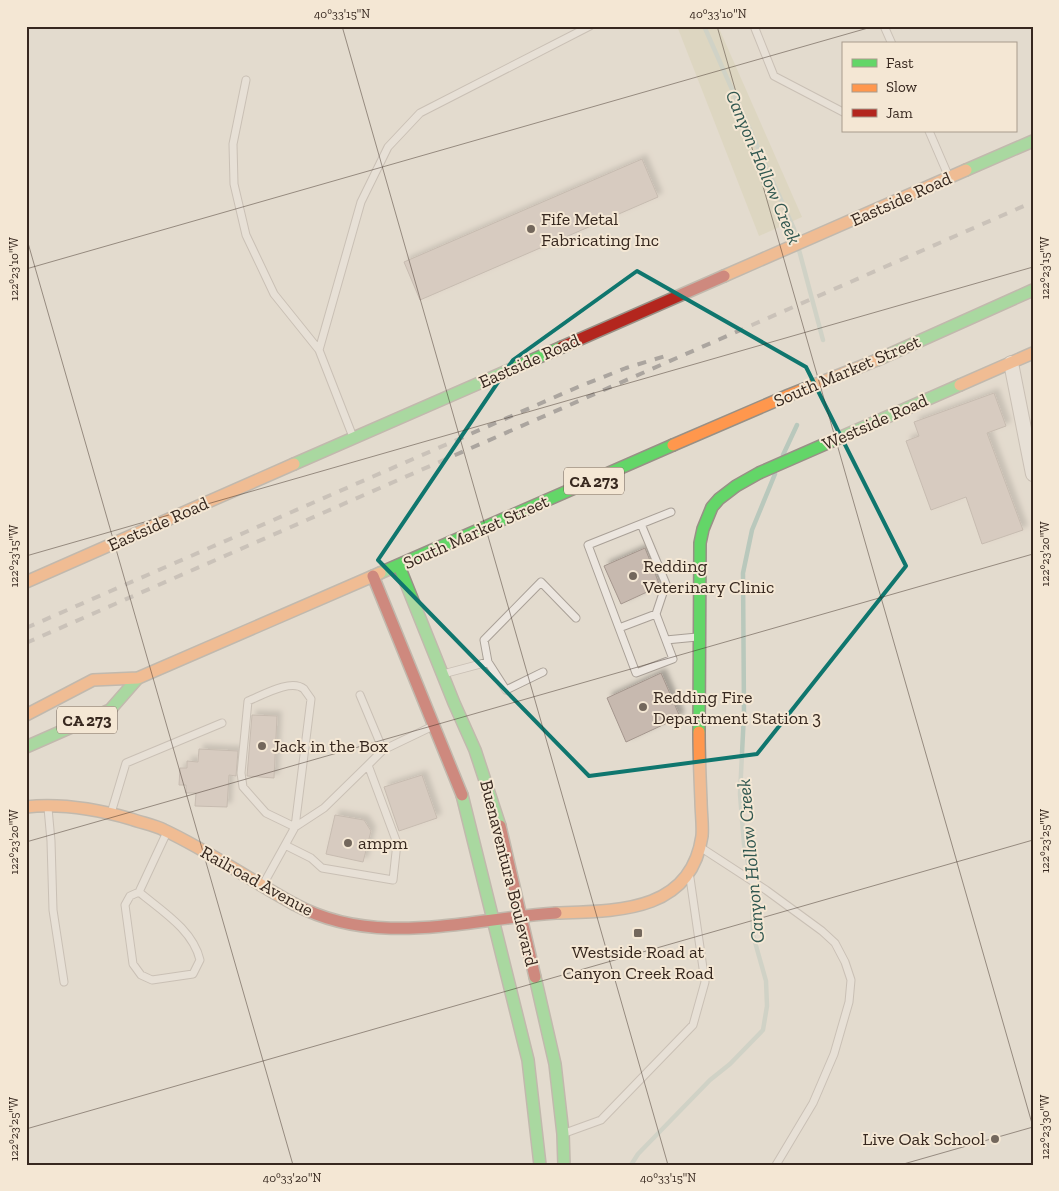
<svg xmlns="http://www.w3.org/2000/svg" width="1059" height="1191" font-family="'Zilla Slab',serif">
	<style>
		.green { fill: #d5d1b1 }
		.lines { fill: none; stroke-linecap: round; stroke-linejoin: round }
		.stream { stroke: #b9c8bc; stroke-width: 4.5 }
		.building { fill: #c7b9af; stroke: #a4968d; filter: url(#shadow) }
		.lane-casing { stroke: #a9a097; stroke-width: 9 }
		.street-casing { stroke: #a9a097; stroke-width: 16 }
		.fast-casing { stroke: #989086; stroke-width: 14 }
		.slow-casing { stroke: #989086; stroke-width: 14 }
		.jam-casing { stroke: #989086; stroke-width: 14 }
		.lane { stroke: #ece6df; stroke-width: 7 }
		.street { stroke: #ece6df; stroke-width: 14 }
		.fast { stroke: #63d668; stroke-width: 11 }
		.slow { stroke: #ff974d; stroke-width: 11 }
		.jam { stroke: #b3261e; stroke-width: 11 }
		.rail { stroke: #aba59f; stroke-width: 4; stroke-dasharray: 9 9; stroke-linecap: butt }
		.marked { fill: none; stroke: #0f766e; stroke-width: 4; stroke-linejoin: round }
		.ticks { fill: none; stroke: #37281f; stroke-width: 1; stroke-opacity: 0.45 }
		.poi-dot { fill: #73675c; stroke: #f4e7d4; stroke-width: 2 }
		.labels { text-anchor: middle; stroke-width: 4; stroke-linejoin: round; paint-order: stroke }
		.shield { fill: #f4e7d4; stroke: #706155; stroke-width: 1 }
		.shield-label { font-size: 16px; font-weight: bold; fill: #37281f }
		.street-label { font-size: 18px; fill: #37281f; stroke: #f4e7d4 }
		.poi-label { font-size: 18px; fill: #37281f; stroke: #f4e7d4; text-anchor: start }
		.water-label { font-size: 19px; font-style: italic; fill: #2f564f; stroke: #f4e7d4 }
		.neatline { fill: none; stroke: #37281f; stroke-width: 2 }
		.ticks-label { font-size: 12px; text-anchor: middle; fill: #37281f }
	</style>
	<defs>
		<filter id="shadow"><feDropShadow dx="4.5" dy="-4.5" stdDeviation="2.5" flood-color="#0004"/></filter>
	</defs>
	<rect width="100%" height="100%" fill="#e3dbce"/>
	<!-- green -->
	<path class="green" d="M677,26H718L802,217L759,236Z"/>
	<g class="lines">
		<!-- stream -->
		<path class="stream" d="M704,26L794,229L797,240
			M799,250L823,340
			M783,455L797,425
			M631,1165L638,1154L710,1080L730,1064L763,1030L767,1006L766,981L753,935L752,882L744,844L740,794L744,713L743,573L752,530L775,474"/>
	</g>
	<!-- building -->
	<path class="building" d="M642,159L658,197L420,300L404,262Z
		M994,393L1006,426L987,433L1023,530L982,544L966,497L931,510L906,441L919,436L914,422Z
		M645,548L660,586L621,604L604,566Z
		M661,673L680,717L626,742L607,698Z
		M252,715L277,716L274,778L247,776Z
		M199,749L238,751L236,776L229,775L227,807L195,806L196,793H186V785H179L180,768H187V761L198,762Z
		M422,775L437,818L399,831L384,787Z
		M335,815L364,820L371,831L363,862L326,854Z"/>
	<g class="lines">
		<!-- lane casing -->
		<g class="lane-casing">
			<path id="lane" d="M754,26L774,76L843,112
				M884,26L892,44
				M246,80L233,144L234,184L246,235L274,294L319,350L353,437
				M929,131L948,175
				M319,350L361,202L388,147L420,113L590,26
				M641,524L666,584L656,614
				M656,614L673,659L636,673L619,628Z
				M619,628L588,545L671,512
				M666,640L697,637
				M488,662L506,690L543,672
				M443,674L488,662L484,640L541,582L576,618
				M360,695L383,750
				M368,765L383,750L433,726
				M48,808L51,841L53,910L64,982
				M111,813L126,763L222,723
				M700,847L766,890L822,931L835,943L845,962L851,980L849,1002L834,1054L813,1103L776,1165
				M264,883L295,827L311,699C309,696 306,692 304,689C291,678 261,696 248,701L241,773L243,787L266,813L295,827L324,808L368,765L397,843L393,880L322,868L311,858L285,845
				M139,892C162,911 193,930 200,960L193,974L152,980L141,975L133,964L125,905L130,896L139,892L167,832
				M565,1133L601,1120L693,1025L705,982L690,878"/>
		</g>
		<!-- street casing -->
		<g class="street-casing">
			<path id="street" d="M1011,363L1033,474"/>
		</g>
		<!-- fast casing -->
		<g class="fast-casing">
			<path id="fast" d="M966,170L1033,141
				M877,360L1033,290
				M294,464L562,347
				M399,566L454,703L475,750L500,826
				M380,573L673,445
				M699,732L700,543L703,529L712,507L719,499L736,486L759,473L960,385
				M26,747L110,710L138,678
				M462,795L528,1060L540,1165
				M535,977L555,1064L563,1134L564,1165"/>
		</g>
		<!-- slow casing -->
		<g class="slow-casing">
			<path id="slow" d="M724,276L966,170
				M960,385L1033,353
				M673,445L789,395L877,360
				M26,582L294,464
				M26,715L93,680L138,678L380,573
				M26,807C62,803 96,809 131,819C142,823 154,825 164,830C209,851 250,880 294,904
				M556,913C616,911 691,913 702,836C703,825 701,812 701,801C700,778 699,755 699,732"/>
		</g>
		<!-- jam casing -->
		<g class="jam-casing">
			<path id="jam" d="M562,347L724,276
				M373,576L462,795
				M500,826L535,977
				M294,904C377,949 467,919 556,913"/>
		</g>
		<!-- lane -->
		<use href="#lane" class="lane"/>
		<!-- street -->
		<use href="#street" class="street"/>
		<!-- fast -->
		<use href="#fast" class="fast"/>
		<!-- slow -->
		<use href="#slow" class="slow"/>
		<!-- jam -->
		<use href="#jam" class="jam"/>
		<!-- rail -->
		<path class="rail" d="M26,628L578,387L626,368L672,354
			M26,643L1033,202"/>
	</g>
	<!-- marked area -->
	<path d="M0 0H1059V1191H0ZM637,271L806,367L906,566L757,754L589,776L378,560L513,360Z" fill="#e3dbce" fill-opacity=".55" fill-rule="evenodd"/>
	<path class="marked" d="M637,271L806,367L906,566L757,754L589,776L378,560L513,360Z"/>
	<!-- ticks -->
	<path class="ticks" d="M342,26L668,1165M717,26L1033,1127M26,236L293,1165M26,269L875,26M26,556L1033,267M26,842L1033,554M26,1129L1033,840M900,1165L1033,1127"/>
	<!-- markers -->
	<g class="poi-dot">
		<circle cx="531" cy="229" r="5"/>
		<circle cx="633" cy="576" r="5"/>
		<circle cx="643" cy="707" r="5"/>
		<circle cx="262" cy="746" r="5"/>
		<circle cx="348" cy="843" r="5"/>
		<rect x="633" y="928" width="10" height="10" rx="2.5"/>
		<circle cx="995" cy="1139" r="5"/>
	</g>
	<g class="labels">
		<!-- shield labels -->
		<g class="shield">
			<rect x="564" y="467.5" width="60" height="27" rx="4"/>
			<rect x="57" y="706.5" width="60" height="27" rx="4"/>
		</g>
		<g class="shield-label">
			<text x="594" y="487">CA 273</text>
			<text x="87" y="726">CA 273</text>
		</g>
		<!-- street labels -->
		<g class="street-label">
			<text transform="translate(901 199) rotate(-24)" y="6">Eastside Road</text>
			<text transform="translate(529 361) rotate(-24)" y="6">Eastside Road</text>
			<text transform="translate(847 371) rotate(-23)" y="6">South Market Street</text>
			<text transform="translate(875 422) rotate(-24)" y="6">Westside Road</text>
			<text transform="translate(158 524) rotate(-24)" y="6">Eastside Road</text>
			<text transform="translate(476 532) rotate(-24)" y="6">South Market Street</text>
			<text transform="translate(509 873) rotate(76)" y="6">Buenaventura Boulevard</text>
			<text transform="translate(257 881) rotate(29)" y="6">Railroad Avenue</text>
		</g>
		<!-- poi labels -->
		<g class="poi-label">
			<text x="541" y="225">Fife Metal<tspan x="541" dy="21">Fabricating Inc</tspan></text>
			<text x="643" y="572">Redding<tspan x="643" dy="21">Veterinary Clinic</tspan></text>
			<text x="653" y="703">Redding Fire<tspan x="653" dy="21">Department Station 3</tspan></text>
			<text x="272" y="752">Jack in the Box</text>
			<text x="358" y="849">ampm</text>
			<text x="638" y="958" text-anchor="middle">Westside Road at<tspan x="638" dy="21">Canyon Creek Road</tspan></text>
			<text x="985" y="1145" text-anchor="end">Live Oak School</text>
		</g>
		<!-- water labels -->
		<g class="water-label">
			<text transform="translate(764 167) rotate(67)" y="7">Canyon Hollow Creek</text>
			<text transform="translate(750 861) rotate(-95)" y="7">Canyon Hollow Creek</text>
		</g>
	</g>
	<!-- border -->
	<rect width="1059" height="1191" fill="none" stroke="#f4e7d4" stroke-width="55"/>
	<!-- legend -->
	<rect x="842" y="42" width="175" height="90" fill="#f4e7d4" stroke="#a89b8c"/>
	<rect x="852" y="59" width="25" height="8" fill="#63d668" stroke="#a89b8c"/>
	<text x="886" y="68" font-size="15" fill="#37281f">Fast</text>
	<rect x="852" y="84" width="25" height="8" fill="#ff974d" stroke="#a89b8c"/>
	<text x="886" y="92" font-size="15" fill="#37281f">Slow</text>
	<rect x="852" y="109" width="25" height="8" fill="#b3261e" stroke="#a89b8c"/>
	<text x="886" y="118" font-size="15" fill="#37281f">Jam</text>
	<rect x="28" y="28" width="1004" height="1136" class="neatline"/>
	<g class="ticks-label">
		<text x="342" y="18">40°33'15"N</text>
		<text x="718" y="18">40°33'10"N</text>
		<text transform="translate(1045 268) rotate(-90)" y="4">122°23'15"W</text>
		<text transform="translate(14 269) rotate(-90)" y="4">122°23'10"W</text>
		<text transform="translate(1045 554) rotate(-90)" y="4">122°23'20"W</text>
		<text transform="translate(14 556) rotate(-90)" y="4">122°23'15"W</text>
		<text transform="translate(1045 841) rotate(-90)" y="4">122°23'25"W</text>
		<text transform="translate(14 842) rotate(-90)" y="4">122°23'20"W</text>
		<text transform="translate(1045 1127) rotate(-90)" y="4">122°23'30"W</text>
		<text transform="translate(14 1129) rotate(-90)" y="4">122°23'25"W</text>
		<text x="292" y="1182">40°33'20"N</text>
		<text x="668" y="1182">40°33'15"N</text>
	</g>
</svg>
